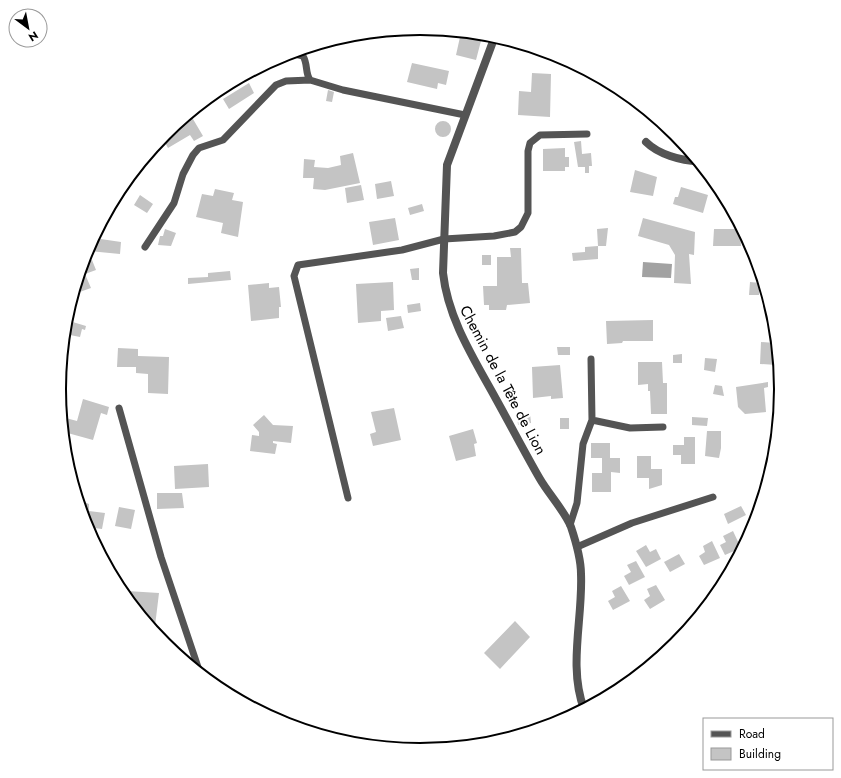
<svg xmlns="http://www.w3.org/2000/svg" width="841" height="778" font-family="Jost,sans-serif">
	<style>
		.water { fill: #a2a2a2 }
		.building { fill: #c4c4c4 }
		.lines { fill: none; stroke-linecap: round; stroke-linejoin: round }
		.lane { stroke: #545454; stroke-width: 7 }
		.street { stroke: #545454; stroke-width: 8 }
		.labels { text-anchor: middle; stroke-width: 4; stroke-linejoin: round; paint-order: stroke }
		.street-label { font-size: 15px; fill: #000; stroke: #fff }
		.rim { fill: none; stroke: #000; stroke-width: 2 }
	</style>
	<rect width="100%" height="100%" fill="#fff"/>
	<!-- water -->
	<path class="water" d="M643,262L672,264L671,278L642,277Z"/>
	<!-- building -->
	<path class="building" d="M464,33L482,37L476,60L456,55L460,37L464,38Z
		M568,61L584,69L567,67Z
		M412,63L449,71L446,85L438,83L437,89L407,82Z
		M532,73L551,74L550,117L518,115L519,91L531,92Z
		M249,83L254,93L229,109L223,99Z
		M328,90L334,92L332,102L326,101Z
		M190,114L203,136L194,141L190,135L168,148L162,137Z
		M435 129a8 8 0 1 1 16 0a8 8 0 1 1-16 0Z
		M581,141L582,154L591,153L592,166H589V173H585V167H578L574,142Z
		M565,148V157H569V167H565V171H543V149Z
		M353,153L360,183L325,190L313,189L314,178H303L304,159L315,160L314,167L328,168L341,165L340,156Z
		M635,170L657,177L653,196L630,192Z
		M391,181L394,196L377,199L375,184Z
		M361,185L364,200L347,203L345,188Z
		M681,187L708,195L703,213L673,204L675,197H678Z
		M215,189L234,193L232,200L243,202L238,237L221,233L223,223L196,217L202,194L213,196Z
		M140,195L153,204L147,213L134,205Z
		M422,204L424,211L410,215L408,208Z
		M395,218L399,240L373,245L369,222Z
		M643,218L695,232L694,255L689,254L691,284L674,283L675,255L669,245L638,236Z
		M608,228L606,246H598L597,229Z
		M165,229L176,233L171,246L158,245L160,236H163Z
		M714,229H740L741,246H713Z
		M94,238L121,242L120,254L89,251Z
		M598,246V259L573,261L572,253L585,252V247Z
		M510,248H521L522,283H528L530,303L507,305L506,310H489V305H484L483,286H497V257H511Z
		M482,255H491V265H482Z
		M92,260L96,270L85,274L91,288L74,294L83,264Z
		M419,268V280H412L410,269Z
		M230,271L231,280L188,284V278L208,277V273Z
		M393,282L394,310L381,311V321L358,323L356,284Z
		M750,282L760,283L759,295H749Z
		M269,283V288L279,287L281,307H279V318L251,321L248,285Z
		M420,303L421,311L408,313L407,305Z
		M401,316L404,328L388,331L386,318Z
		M66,320L86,326L85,330L82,329L80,337L65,334Z
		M653,320V341H623L622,343L607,344L606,321Z
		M761,342L775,343V349L772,350V352H777V365L760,364Z
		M557,347H570V355H558Z
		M118,348L138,349V356L169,357L168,394L148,393V374L136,373V367H117Z
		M682,354V363H673V355Z
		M705,358L717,359L715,372L704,370Z
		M638,362H662L663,383H667V414H651L650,391H648V384L638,385Z
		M560,365L563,398L551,399V396L533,398L532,367Z
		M768,382V387L764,388L766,412L745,414L738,407L736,387Z
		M715,385L722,386L724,396L713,394Z
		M83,399L109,407L107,415L101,413L93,440L64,432L62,417L77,421Z
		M394,408L401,440L373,446L370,434L376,432L371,412Z
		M530,413L531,423L518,425L517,414Z
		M264,415L273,425L293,426L291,443L273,441V443L277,444L275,454L250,451L252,435L259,436V432L253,425Z
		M692,417L708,418L707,426L692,425Z
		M560,418H569V429H560Z
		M473,429L477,443L474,444L476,456L456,461L449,436Z
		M707,431H721V448L719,458L705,456Z
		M684,437H695V464H681V455H673V445H684Z
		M591,443H610V458H620V473L611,472V492H592V473H602V458H591Z
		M637,456H651V469H662V485L649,489V478H637Z
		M208,464L209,487L175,489L174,466Z
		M157,493H182L184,508L157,509Z
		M79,500L89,504V511L105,513L102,529L87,527Z
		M741,506L746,515L728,524L724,514Z
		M119,507L135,510L131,529L115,526Z
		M733,531L741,548L725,555L720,545L726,542L723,536Z
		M712,541L720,558L704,565L699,556L705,552L703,546Z
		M646,545L650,552L656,549L661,559L646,567L636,551Z
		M679,554L685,564L670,572L664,562Z
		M636,561L645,577L629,585L624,576L631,572L627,565Z
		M656,585L665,600L650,609L644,600L650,596L647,589Z
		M621,586L630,601L613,610L608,601L615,597L612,591Z
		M127,591L159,593L155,626H150L126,597Z
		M515,621L530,637L500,669L484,653Z"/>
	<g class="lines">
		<!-- lane -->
		<path class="lane" d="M291,53L303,56C308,64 305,73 310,80L343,90L465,115
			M145,247L174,203L183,174L193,155L199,148L223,140L276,85L286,81L310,80
			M119,408L161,557L200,673
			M592,420L630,428L663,427
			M348,498L294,276L298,265L402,250L444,239L494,236L515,232L521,227L528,213V151L530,143L540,135L587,134
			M570,525L577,503L583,444L592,420L591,359
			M577,547L632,523L713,497"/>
		<!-- street -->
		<path class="street" d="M495,36L447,165L443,273C448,319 474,359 496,399C511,426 525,453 540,479C548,493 566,513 571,527C576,542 581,559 581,574C583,618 568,667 584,709
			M646,142C658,154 681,161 698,161"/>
	</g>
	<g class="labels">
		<!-- street labels -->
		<g class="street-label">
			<text transform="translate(503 380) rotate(62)" y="5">Chemin de la Tête de Lion</text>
		</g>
	</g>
	<!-- crop -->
	<path d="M0 0H841V778H0ZM66 389a354 354 0 1 1 708 0a354 354 0 1 1-708 0Z" fill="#fff" fill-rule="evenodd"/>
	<path class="rim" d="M66 389a354 354 0 1 1 708 0a354 354 0 1 1-708 0Z"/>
	<!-- legend -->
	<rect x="703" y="718" width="130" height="52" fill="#ffffff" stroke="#999999"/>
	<rect x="711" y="731" width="20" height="6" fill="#545454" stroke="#999999"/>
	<text x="739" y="738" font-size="12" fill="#000000">Road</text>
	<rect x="711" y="748" width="20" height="12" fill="#c4c4c4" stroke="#999999"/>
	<text x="739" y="758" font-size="12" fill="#000000">Building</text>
	<!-- north arrow -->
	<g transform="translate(28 28) rotate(148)"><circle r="19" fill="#ffffff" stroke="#999999"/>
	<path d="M0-3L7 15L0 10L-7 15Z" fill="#000000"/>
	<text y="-6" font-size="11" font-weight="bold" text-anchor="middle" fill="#000000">N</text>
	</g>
</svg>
